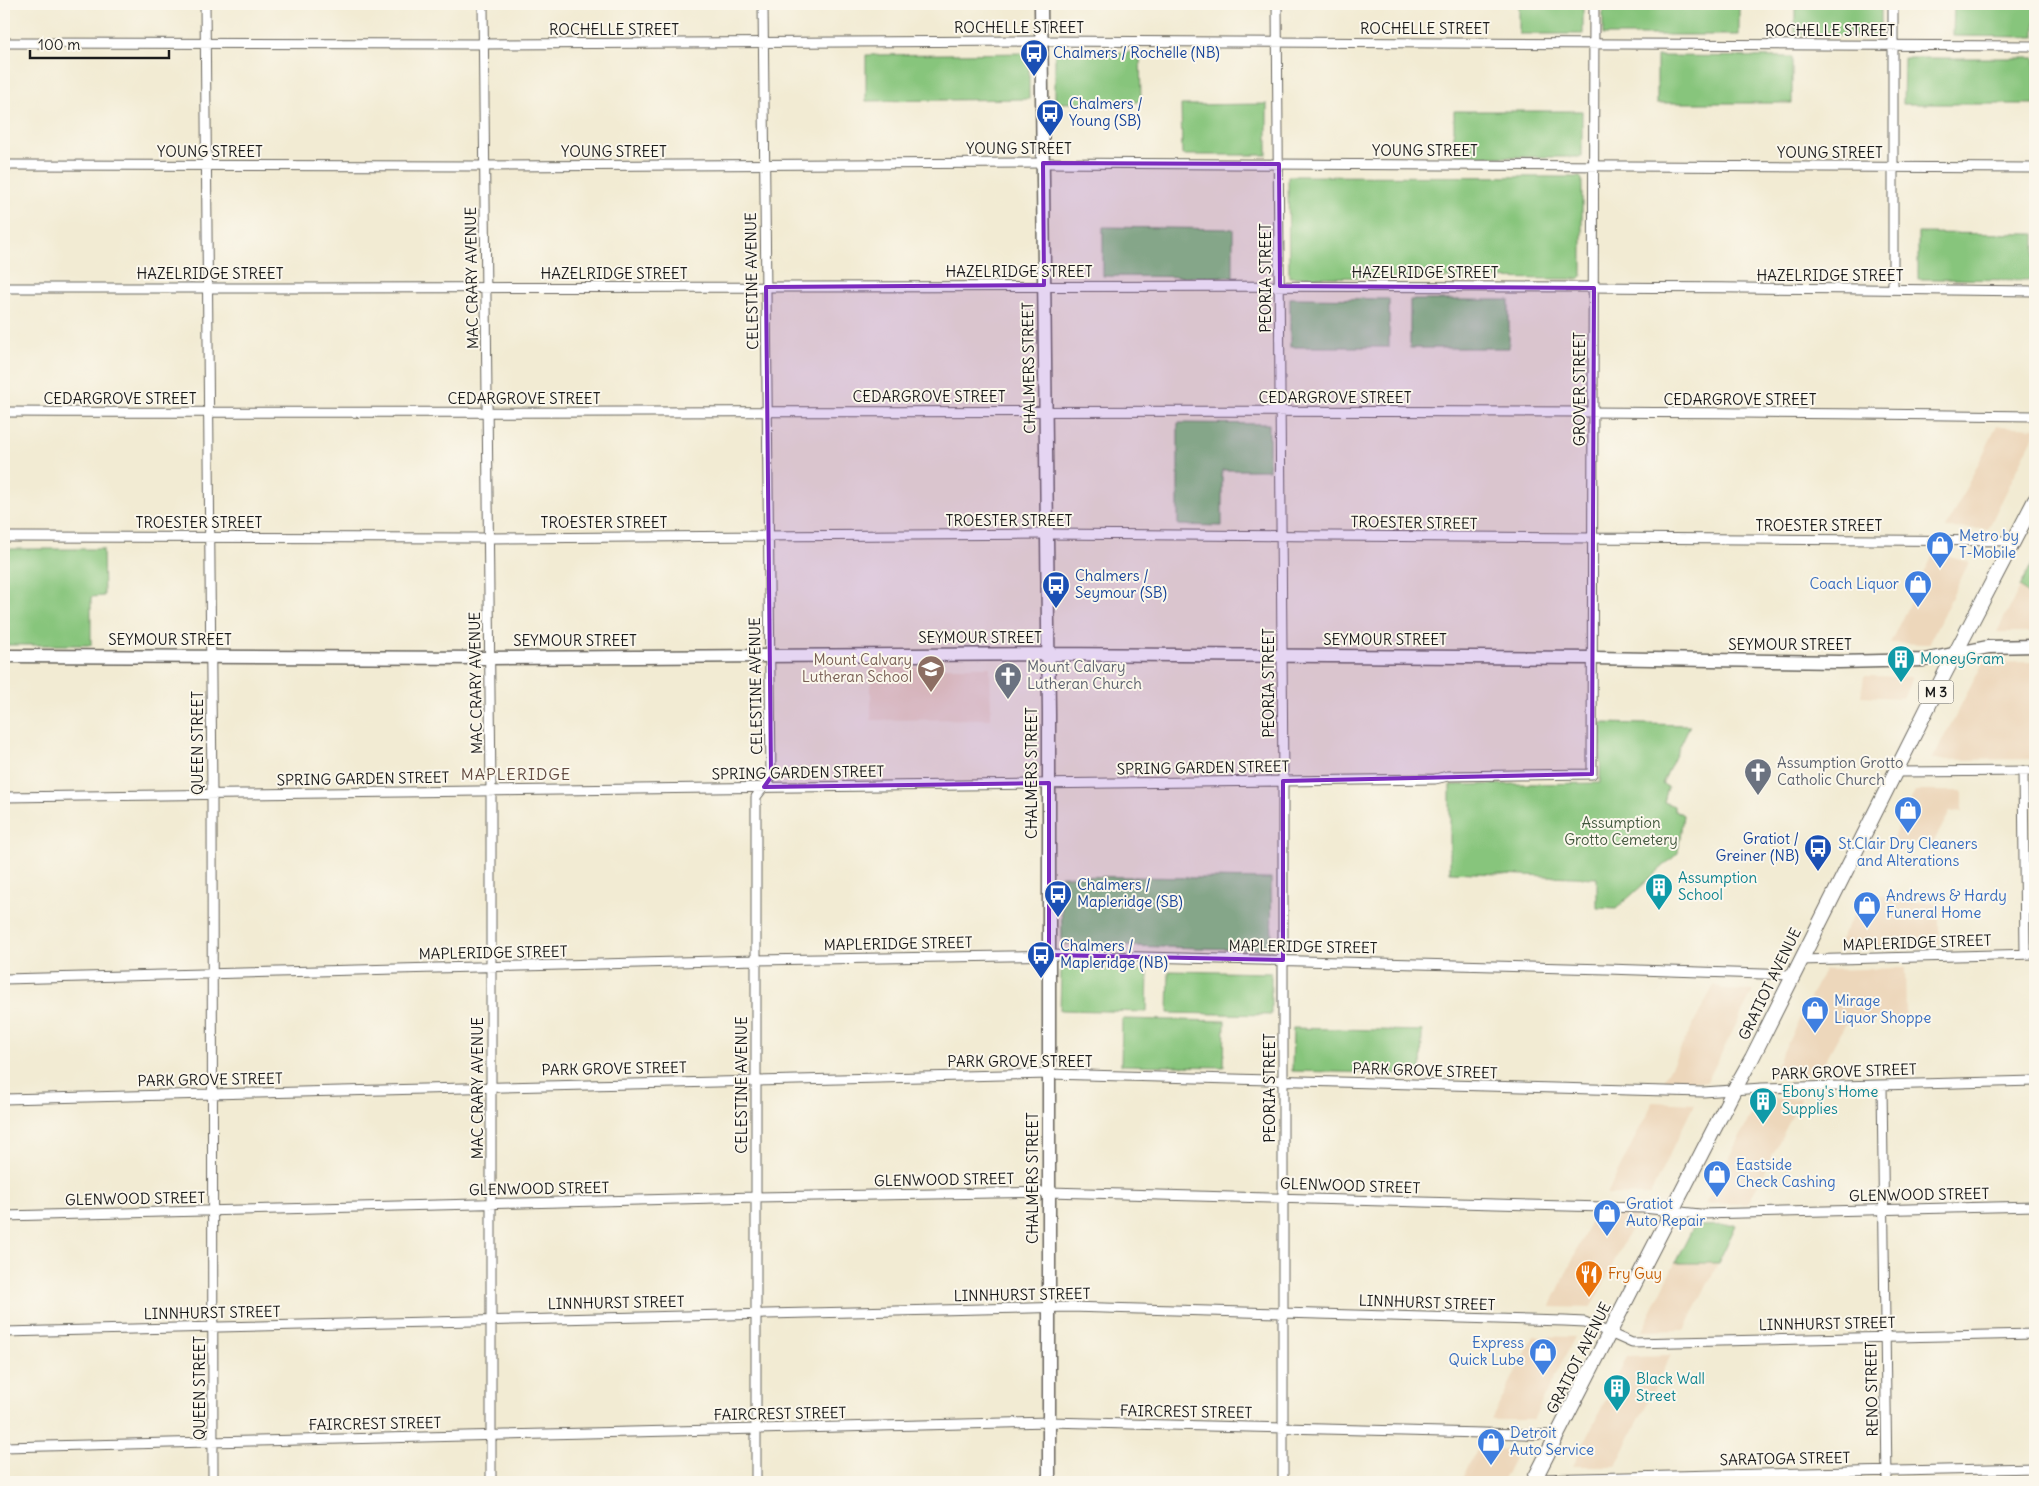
<svg xmlns="http://www.w3.org/2000/svg" width="2039" height="1486" font-family="Delius,sans-serif">
	<style>
		.built { fill: #edd7bb }
		.green { fill: #87c57b; stroke: #52704c }
		.lines { fill: none; stroke-linecap: round; stroke-linejoin: round }
		.street-casing { stroke: #67645c; stroke-width: 11 }
		.secondary-casing { stroke: #67645c; stroke-width: 15 }
		.primary-casing { stroke: #67645c; stroke-width: 16 }
		.street { stroke: #fff; stroke-width: 9 }
		.secondary { stroke: #fff; stroke-width: 12 }
		.primary { stroke: #fff; stroke-width: 14 }
		.marked { fill: #7b2cbf; fill-opacity: 0.2; stroke: #7b2cbf; stroke-width: 4; stroke-linejoin: round }
		.labels { text-anchor: middle; stroke-width: 4; stroke-linejoin: round; paint-order: stroke }
		.shield { fill: #fbf7ec; stroke: #5f5e5a; stroke-width: 1 }
		.shield-label { font-size: 14px; font-weight: bold; fill: #1c1c1c }
		.street-label { font-size: 15px; fill: #1c1c1c; stroke: #fbf7ec }
		.transit-label { font-size: 15px; fill: #164399; stroke: #fbf7ec; text-anchor: start }
		.shop-label { font-size: 15px; fill: #366cbe; stroke: #fbf7ec; text-anchor: start }
		.culture-label { font-size: 15px; fill: #0d838f; stroke: #fbf7ec; text-anchor: start }
		.education-label { font-size: 15px; fill: #785e54; stroke: #fbf7ec; text-anchor: end }
		.worship-label { font-size: 15px; fill: #5b616d; stroke: #fbf7ec; text-anchor: start }
		.park-label { font-size: 15px; fill: #41573d; stroke: #fbf7ec }
		.food-label { font-size: 15px; fill: #c56008; stroke: #fbf7ec; text-anchor: start }
		.neighbourhood-label { font-size: 16px; letter-spacing: 1px; fill: #634b41; stroke: #fbf7ec }
	</style>
	<rect width="100%" height="100%" fill="#fbf7ec"/>
	<filter id="ink" filterUnits="userSpaceOnUse"><feTurbulence type="fractalNoise" baseFrequency=".02" numOctaves="2"/><feDisplacementMap in="SourceGraphic" scale="10" xChannelSelector="R" yChannelSelector="G"/><feConvolveMatrix kernelMatrix="1 2 1 2 8 2 1 2 1" color-interpolation-filters="sRGB"/></filter>
	<filter id="wash" filterUnits="userSpaceOnUse"><feTurbulence type="fractalNoise" baseFrequency=".0096" numOctaves="4" result="noise"/><feDisplacementMap in="SourceGraphic" scale="20" xChannelSelector="R" yChannelSelector="G"/><feGaussianBlur stdDeviation="1.12" result="paint"/><feColorMatrix in="noise" values="0 0 0 0 0 0 0 0 0 0 0 0 0 0 0 0 0 1.4 0 .05"/><feComposite in="paint" operator="in"/></filter>
	<g filter="url(#wash)">
		<rect width="100%" height="100%" fill="#f2ebd3"/>
		<!-- built -->
		<path class="built" d="M1997,426L2035,428V433L1988,529L1946,528Z
			M1934,553L1969,562L1929,644L1890,643Z
			M2020,587L2035,601V632H1997Z
			M2035,662V759L1932,760L1983,663Z
			M871,667H990L991,719L871,720Z
			M1864,676L1913,677L1903,698L1861,696Z
			M1915,791H1962V811L1950,812L1933,843L1890,844Z
			M1911,895L1912,902H1939V947L1835,949L1864,896Z
			M1905,968L1906,1018L1848,1019L1818,1074L1771,1076L1824,970Z
			M1714,985L1723,990L1753,991L1707,1082L1664,1080Z
			M1801,1098L1748,1204H1705L1759,1099Z
			M1653,1102L1694,1104L1650,1195L1607,1194Z
			M1594,1214L1637,1216L1591,1308L1550,1307Z
			M1675,1263H1718L1685,1330L1642,1331Z
			M1534,1336L1575,1337L1533,1420H1491Z
			M1671,1355L1616,1466H1573L1627,1356Z
			M1477,1449L1518,1450L1502,1482H1460Z"/>
		<!-- green -->
		<path class="green" d="M1519,4H1583V34H1519Z
			M1603,4H1739V35H1603Z
			M1795,4H1881V36L1795,35Z
			M1954,4H2035V37L1953,36Z
			M1140,52L1141,102L1055,103V53Z
			M1029,53V99L866,101V55Z
			M1657,56L1792,57V103H1657Z
			M1904,58H2035V104H1903Z
			M1267,104V155H1182L1181,105Z
			M1454,111H1582V157H1454Z
			M1288,176L1580,177L1582,179V276L1579,279L1289,277Z
			M1103,227L1233,229V277L1103,276Z
			M1918,233L2035,234V280L1918,279Z
			M1290,298L1389,299V347H1290Z
			M1410,300H1509V348H1410Z
			M1178,423L1269,424V470H1222V526L1178,525Z
			M4,549H103L104,596L91,597V645H4Z
			M2035,558V601L2020,587Z
			M1601,723L1690,725L1662,784L1668,787L1664,802L1674,806V809L1683,815L1678,853L1616,909L1597,908V878L1450,872V785L1600,783Z
			M1061,876L1271,879L1272,950L1062,944Z
			M1061,968L1148,970L1147,1012L1060,1010Z
			M1169,971L1271,973V1015L1168,1013Z
			M1122,1019L1225,1021L1224,1067L1121,1065Z
			M1293,1028L1422,1031L1421,1074L1292,1071Z
			M1736,1225L1718,1263H1675L1694,1226Z"/>
	</g>
	<g filter="url(#ink)">
		<g class="lines">
			<!-- street casing -->
			<g class="street-casing">
				<path id="street" d="M205,4L212,794L213,1482
					M483,4L491,791V1482
					M1277,4L1283,781V1482
					M4,43L484,44L1042,41L2035,46
					M4,165L485,166L1043,163L2035,168
					M4,288C681,289 1358,282 2035,291
					M1893,289V4
					M4,412C681,414 1358,407 2035,416
					M4,537L489,538L1047,534L2014,541
					M2023,771L2025,954
					M1896,772L2035,771
					M4,797L1435,779L1448,776L1592,774L1594,4
					M1800,960L2035,954
					M4,979L756,960L1067,955L1607,969L1792,975
					M1882,1085L1887,1482
					M4,1099L1049,1074L1703,1092L1762,1088L2035,1081
					M4,1216L756,1197L1049,1192L1643,1208L1700,1214L2035,1206
					M4,1332L1070,1307L1564,1321L1585,1322L1632,1343L2035,1334
					M4,1447L1049,1422L1557,1435
					M1535,1479L2035,1468
					M756,1482V797L771,777L763,4"/>
			</g>
			<!-- secondary casing -->
			<g class="secondary-casing">
				<path id="secondary" d="M1041,4L1049,714V1482
					M4,656L490,658L1048,654L1593,658L1839,662L1924,660L1988,647L2035,646"/>
			</g>
			<!-- primary casing -->
			<g class="primary-casing">
				<path id="primary" d="M1533,1482L1734,1090L1752,1058L1944,675L2035,500"/>
			</g>
			<!-- street -->
			<use href="#street" class="street"/>
			<!-- secondary -->
			<use href="#secondary" class="secondary"/>
			<!-- primary -->
			<use href="#primary" class="primary"/>
		</g>
	</g>
	<!-- marked area -->
	<path class="marked" d="M1043,163L1279,164L1280,286L1594,288L1592,774L1283,781V960L1049,955V783L764,787L771,777L766,287L1044,285Z"/>
	<!-- icons -->
	<defs>
		<g id="bus-pin" transform="scale(1.4375)"><path d="M0 17L-7.5 6A9.5 9.5 0 1 1 7.5 6Z" fill="#1a4fb4" stroke="#fbf7ec"/><path d="M-5-6H5V4H4V6H2V4H-2V6H-4V4H-5ZM-3.5-4V0h7V-4ZM-3.5 1.2v1.5H-2V1.2ZM2 1.2v1.5H3.5V1.2Z" fill="#fff"/></g>
		<g id="shop-pin" transform="scale(1.4375)"><path d="M0 17L-7.5 6A9.5 9.5 0 1 1 7.5 6Z" fill="#3f7fe0" stroke="#fbf7ec"/><path d="M-5-2.5h2.3a2.7 3.5 0 0 1 5.4 0H5L5.5 6h-11ZM-1.5-2.5h3a1.5 2.3 0 0 0-3 0Z" fill="#fff"/></g>
		<g id="building-pin" transform="scale(1.4375)"><path d="M0 17L-7.5 6A9.5 9.5 0 1 1 7.5 6Z" fill="#0f9aa8" stroke="#fbf7ec"/><path d="M-4-6H4V6H1V3H-1V6H-4ZM-2.5-4.3h1.7v1.8h-1.7ZM.8-4.3h1.7v1.8H.8ZM-2.5-1h1.7V.8h-1.7ZM.8-1h1.7V.8H.8Z" fill="#fff"/></g>
		<g id="school-pin" transform="scale(1.4375)"><path d="M0 17L-7.5 6A9.5 9.5 0 1 1 7.5 6Z" fill="#8d6e63" stroke="#fbf7ec"/><path d="M0-5L7-2L0 1L-7-2ZM-4 1L0 2.5L4 1V4Q0 6-4 4Z" fill="#fff"/></g>
		<g id="church-pin" transform="scale(1.4375)"><path d="M0 17L-7.5 6A9.5 9.5 0 1 1 7.5 6Z" fill="#6b7280" stroke="#fbf7ec"/><path d="M-1.2-6h2.4v3.5h3.3v2.4h-3.3V6h-2.4V-.1h-3.3v-2.4h3.3Z" fill="#fff"/></g>
		<g id="restaurant-pin" transform="scale(1.4375)"><path d="M0 17L-7.5 6A9.5 9.5 0 1 1 7.5 6Z" fill="#e8710a" stroke="#fbf7ec"/><path d="M-5-6h1v4h1v-4h1v4h1v-4h1v5L-1.5 .5V6h-2V.5L-5-1ZM5-6V6H3V1.5H1.5Q1.5-4 5-6Z" fill="#fff"/></g>
	</defs>
	<g fill-rule="evenodd">
		<use href="#bus-pin" x="1034" y="53"/>
		<use href="#bus-pin" x="1050" y="113"/>
		<use href="#shop-pin" x="1940" y="545"/>
		<use href="#shop-pin" x="1918" y="584"/>
		<use href="#bus-pin" x="1056" y="585"/>
		<use href="#building-pin" x="1901" y="659"/>
		<use href="#school-pin" x="931" y="669"/>
		<use href="#church-pin" x="1008" y="676"/>
		<use href="#church-pin" x="1758" y="772"/>
		<use href="#shop-pin" x="1908" y="810"/>
		<use href="#bus-pin" x="1818" y="848"/>
		<use href="#building-pin" x="1659" y="887"/>
		<use href="#bus-pin" x="1058" y="894"/>
		<use href="#shop-pin" x="1867" y="905"/>
		<use href="#bus-pin" x="1041" y="955"/>
		<use href="#shop-pin" x="1815" y="1010"/>
		<use href="#building-pin" x="1763" y="1101"/>
		<use href="#shop-pin" x="1717" y="1174"/>
		<use href="#shop-pin" x="1607" y="1213"/>
		<use href="#restaurant-pin" x="1589" y="1274"/>
		<use href="#shop-pin" x="1543" y="1352"/>
		<use href="#building-pin" x="1617" y="1388"/>
		<use href="#shop-pin" x="1491" y="1442"/>
	</g>
	<g class="labels">
		<!-- shield labels -->
		<rect class="shield" x="1918.5" y="680.5" width="35" height="23" rx="4"/>
		<g class="shield-label">
			<text x="1936" y="697">M 3</text>
		</g>
		<!-- street labels -->
		<g class="street-label">
			<text x="1019" y="33">ROCHELLE STREET</text>
			<text x="1425" y="34">ROCHELLE STREET</text>
			<text x="614" y="35">ROCHELLE STREET</text>
			<text x="1830" y="36">ROCHELLE STREET</text>
			<text x="1019" y="154">YOUNG STREET</text>
			<text x="1425" y="156">YOUNG STREET</text>
			<text x="210" y="157">YOUNG STREET</text>
			<text x="614" y="157">YOUNG STREET</text>
			<text x="1830" y="158">YOUNG STREET</text>
			<text x="1019" y="277">HAZELRIDGE STREET</text>
			<text x="1425" y="278">HAZELRIDGE STREET</text>
			<text x="210" y="279">HAZELRIDGE STREET</text>
			<text x="614" y="279">HAZELRIDGE STREET</text>
			<text x="1830" y="281">HAZELRIDGE STREET</text>
			<text transform="translate(472 278) rotate(-91)" y="5">MAC CRARY AVENUE</text>
			<text transform="translate(1266 278) rotate(-90)" y="5">PEORIA STREET</text>
			<text transform="translate(752 281) rotate(-91)" y="5">CELESTINE AVENUE</text>
			<text transform="translate(1029 368) rotate(-91)" y="5">CHALMERS STREET</text>
			<text transform="translate(1580 389) rotate(-90)" y="5">GROVER STREET</text>
			<text x="929" y="402">CEDARGROVE STREET</text>
			<text x="1335" y="403">CEDARGROVE STREET</text>
			<text x="120" y="404">CEDARGROVE STREET</text>
			<text x="524" y="404">CEDARGROVE STREET</text>
			<text x="1740" y="405">CEDARGROVE STREET</text>
			<text x="1009" y="526">TROESTER STREET</text>
			<text x="199" y="528">TROESTER STREET</text>
			<text x="604" y="528">TROESTER STREET</text>
			<text transform="translate(1414 523) rotate(1)" y="5">TROESTER STREET</text>
			<text x="1819" y="531">TROESTER STREET</text>
			<text x="980" y="643">SEYMOUR STREET</text>
			<text x="170" y="645">SEYMOUR STREET</text>
			<text x="1385" y="645">SEYMOUR STREET</text>
			<text x="575" y="646">SEYMOUR STREET</text>
			<text x="1790" y="650">SEYMOUR STREET</text>
			<text transform="translate(476 683) rotate(-91)" y="5">MAC CRARY AVENUE</text>
			<text transform="translate(1269 683) rotate(-90)" y="5">PEORIA STREET</text>
			<text transform="translate(756 686) rotate(-91)" y="5">CELESTINE AVENUE</text>
			<text transform="translate(198 743) rotate(-90)" y="5">QUEEN STREET</text>
			<text transform="translate(1203 768) rotate(-1)" y="5">SPRING GARDEN STREET</text>
			<text transform="translate(798 773) rotate(-1)" y="5">SPRING GARDEN STREET</text>
			<text transform="translate(1032 773) rotate(-90)" y="5">CHALMERS STREET</text>
			<text transform="translate(363 779) rotate(-1)" y="5">SPRING GARDEN STREET</text>
			<text transform="translate(1917 943) rotate(-2)" y="5">MAPLERIDGE STREET</text>
			<text transform="translate(898 944) rotate(-1)" y="5">MAPLERIDGE STREET</text>
			<text transform="translate(1303 947) rotate(1)" y="5">MAPLERIDGE STREET</text>
			<text transform="translate(493 953) rotate(-1)" y="5">MAPLERIDGE STREET</text>
			<text transform="translate(1770 984) rotate(-64)" y="5">GRATIOT AVENUE</text>
			<text x="1020" y="1067">PARK GROVE STREET</text>
			<text transform="translate(614 1069) rotate(-1)" y="5">PARK GROVE STREET</text>
			<text transform="translate(1425 1071) rotate(2)" y="5">PARK GROVE STREET</text>
			<text transform="translate(1844 1072) rotate(-2)" y="5">PARK GROVE STREET</text>
			<text transform="translate(210 1080) rotate(-1)" y="5">PARK GROVE STREET</text>
			<text transform="translate(742 1085) rotate(-90)" y="5">CELESTINE AVENUE</text>
			<text transform="translate(478 1088) rotate(-90)" y="5">MAC CRARY AVENUE</text>
			<text transform="translate(1270 1088) rotate(-90)" y="5">PEORIA STREET</text>
			<text transform="translate(1033 1178) rotate(-90)" y="5">CHALMERS STREET</text>
			<text transform="translate(944 1180) rotate(-1)" y="5">GLENWOOD STREET</text>
			<text transform="translate(1350 1186) rotate(2)" y="5">GLENWOOD STREET</text>
			<text transform="translate(539 1189) rotate(-1)" y="5">GLENWOOD STREET</text>
			<text transform="translate(1919 1195) rotate(-1)" y="5">GLENWOOD STREET</text>
			<text transform="translate(135 1199) rotate(-1)" y="5">GLENWOOD STREET</text>
			<text transform="translate(1022 1295) rotate(-1)" y="5">LINNHURST STREET</text>
			<text transform="translate(616 1303) rotate(-1)" y="5">LINNHURST STREET</text>
			<text transform="translate(1427 1303) rotate(2)" y="5">LINNHURST STREET</text>
			<text transform="translate(212 1313) rotate(-1)" y="5">LINNHURST STREET</text>
			<text transform="translate(1827 1324) rotate(-1)" y="5">LINNHURST STREET</text>
			<text transform="translate(1579 1358) rotate(-63)" y="5">GRATIOT AVENUE</text>
			<text transform="translate(200 1388) rotate(-90)" y="5">QUEEN STREET</text>
			<text transform="translate(1872 1389) rotate(-91)" y="5">RENO STREET</text>
			<text transform="translate(1186 1412) rotate(1)" y="5">FAIRCREST STREET</text>
			<text transform="translate(780 1414) rotate(-1)" y="5">FAIRCREST STREET</text>
			<text transform="translate(375 1424) rotate(-1)" y="5">FAIRCREST STREET</text>
			<text transform="translate(1785 1459) rotate(-1)" y="5">SARATOGA STREET</text>
		</g>
		<!-- transit labels -->
		<g class="transit-label">
			<text x="1053" y="58">Chalmers / Rochelle (NB)</text>
			<text x="1069" y="109">Chalmers /<tspan x="1069" dy="17">Young (SB)</tspan></text>
			<text x="1075" y="581">Chalmers /<tspan x="1075" dy="17">Seymour (SB)</tspan></text>
			<text x="1799" y="844" text-anchor="end">Gratiot /<tspan x="1799" dy="17">Greiner (NB)</tspan></text>
			<text x="1077" y="890">Chalmers /<tspan x="1077" dy="17">Mapleridge (SB)</tspan></text>
			<text x="1060" y="951">Chalmers /<tspan x="1060" dy="17">Mapleridge (NB)</tspan></text>
		</g>
		<!-- shop labels -->
		<g class="shop-label">
			<text x="1959" y="541">Metro by<tspan x="1959" dy="17">T-Mobile</tspan></text>
			<text x="1899" y="589" text-anchor="end">Coach Liquor</text>
			<text x="1908" y="849" text-anchor="middle">St.Clair Dry Cleaners<tspan x="1908" dy="17">and Alterations</tspan></text>
			<text x="1886" y="901">Andrews &amp; Hardy<tspan x="1886" dy="17">Funeral Home</tspan></text>
			<text x="1834" y="1006">Mirage<tspan x="1834" dy="17">Liquor Shoppe</tspan></text>
			<text x="1736" y="1170">Eastside<tspan x="1736" dy="17">Check Cashing</tspan></text>
			<text x="1626" y="1209">Gratiot<tspan x="1626" dy="17">Auto Repair</tspan></text>
			<text x="1524" y="1348" text-anchor="end">Express<tspan x="1524" dy="17">Quick Lube</tspan></text>
			<text x="1510" y="1438">Detroit<tspan x="1510" dy="17">Auto Service</tspan></text>
		</g>
		<!-- culture labels -->
		<g class="culture-label">
			<text x="1920" y="664">MoneyGram</text>
			<text x="1678" y="883">Assumption<tspan x="1678" dy="17">School</tspan></text>
			<text x="1782" y="1097">Ebony's Home<tspan x="1782" dy="17">Supplies</tspan></text>
			<text x="1636" y="1384">Black Wall<tspan x="1636" dy="17">Street</tspan></text>
		</g>
		<!-- education labels -->
		<g class="education-label">
			<text x="912" y="665">Mount Calvary<tspan x="912" dy="17">Lutheran School</tspan></text>
		</g>
		<!-- worship labels -->
		<g class="worship-label">
			<text x="1027" y="672">Mount Calvary<tspan x="1027" dy="17">Lutheran Church</tspan></text>
			<text x="1777" y="768">Assumption Grotto<tspan x="1777" dy="17">Catholic Church</tspan></text>
		</g>
		<!-- park labels -->
		<g class="park-label">
			<text x="1621" y="828">Assumption<tspan x="1621" dy="17">Grotto Cemetery</tspan></text>
		</g>
		<!-- food labels -->
		<g class="food-label">
			<text x="1608" y="1279">Fry Guy</text>
		</g>
		<!-- neighbourhood labels -->
		<g class="neighbourhood-label">
			<text x="516" y="780">MAPLERIDGE</text>
		</g>
	</g>
	<!-- margin -->
	<rect width="2039" height="1486" fill="none" stroke="#fbf7ec" stroke-width="20"/>
	<!-- scale -->
	<path d="M30 50v8h139v-8" fill="none" stroke="#1c1c1c" stroke-width="2.5"/>
	<text x="38" y="50" font-size="15" fill="#1c1c1c" stroke="#fbf7ec" stroke-width="4" paint-order="stroke">100 m</text>
</svg>
